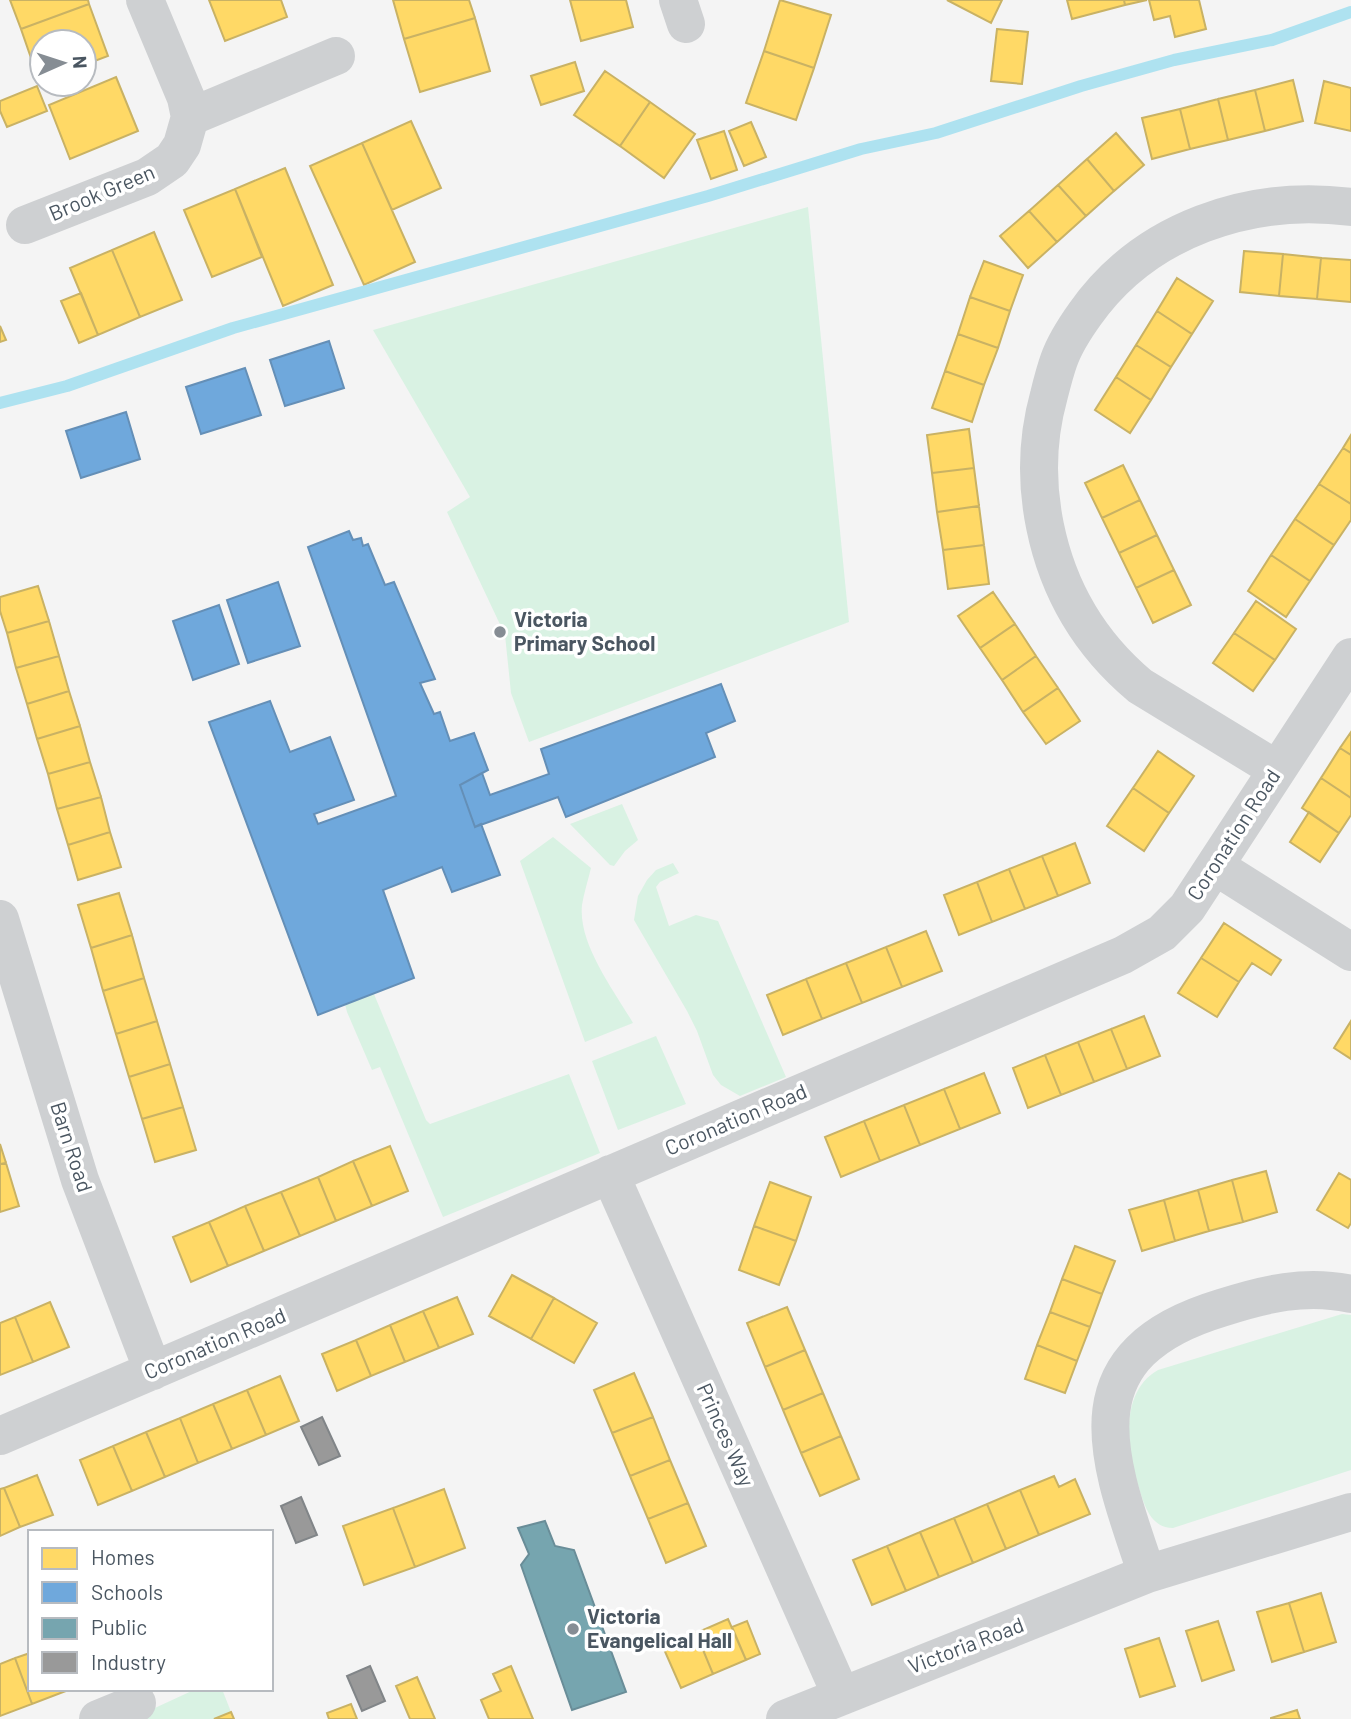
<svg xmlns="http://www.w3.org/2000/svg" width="1351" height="1719" font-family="Barlow,sans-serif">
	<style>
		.green { fill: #d9f2e3 }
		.homes { fill: #ffd966; stroke: #c9b264; stroke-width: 2 }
		.schools { fill: #6fa8dc; stroke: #648fb7; stroke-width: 2 }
		.public { fill: #76a5af; stroke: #698d98; stroke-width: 2 }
		.industry { fill: #999; stroke: #818588; stroke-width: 2 }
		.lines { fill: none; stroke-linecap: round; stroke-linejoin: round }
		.stream { stroke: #aee2f0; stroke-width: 12 }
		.minor { stroke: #ced0d2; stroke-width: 38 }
		.poi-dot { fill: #868d94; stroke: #fff; stroke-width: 2.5 }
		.labels { text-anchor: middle; stroke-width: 7; stroke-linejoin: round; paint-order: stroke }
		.street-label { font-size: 21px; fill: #4a5661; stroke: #fff }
		.poi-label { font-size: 21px; font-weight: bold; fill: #4a5661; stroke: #fff; text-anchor: start }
	</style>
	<rect width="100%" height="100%" fill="#f4f4f4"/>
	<!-- green -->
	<path class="green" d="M808,207L849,622L529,742L511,693L505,635L447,512L470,497L373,330Z
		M622,804L638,840L625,851L614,866L610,865L570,824Z
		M553,837L591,868C588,880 584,893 582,905C578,944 614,990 633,1023L585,1042L520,861Z
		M673,863L679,873L660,882L656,887L669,926L696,915L718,921L786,1077L740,1096L721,1085L713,1075L697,1031L687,1011L634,920L638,896L647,880L656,870Z
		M374,994L426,1120L430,1124L569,1074L600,1153L443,1217L380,1067L372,1070L347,1012L345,1004Z
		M656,1036L686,1104L618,1130L592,1061Z
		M1342,1314L1351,1315V1470L1173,1528C1150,1528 1144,1504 1138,1485C1127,1450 1119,1392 1158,1370Z
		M196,1689H222L231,1712L214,1719H131Z"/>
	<!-- homes -->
	<path class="homes" d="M10,0H88L89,4L21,29Z
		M209,0H281L287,17L225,41Z
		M393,0H469L475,18L404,39Z
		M570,0H626L633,27L581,41Z
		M780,0L831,15L814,68L764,51Z
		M947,0H1002L991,23Z
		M1067,0H1124L1125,5L1072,19Z
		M1124,0H1147L1125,5Z
		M1149,0H1199L1206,29L1175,37L1170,16L1154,20Z
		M89,4L108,56L84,65V42H42V80L39,81L21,29Z
		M475,18L490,71L420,92L404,39Z
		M997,29L1028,32L1022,84L991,81Z
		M764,51L814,68L796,120L746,103Z
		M575,62L584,91L541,105L531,76Z
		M605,71L650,102L620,146L574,115Z
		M116,77L138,131L70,159L49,105Z
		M1293,80L1303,121L1265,131L1255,90Z
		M1324,81L1351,88V131L1315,123Z
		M37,86L47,111L7,127L0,111V101Z
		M1255,90L1265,131L1228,140L1218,99Z
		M1218,99L1228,140L1190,149L1180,109Z
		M650,102L695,134L664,178L620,146Z
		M1180,109L1190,149L1152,159L1142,118Z
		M411,121L441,188L392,210L362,143Z
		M751,122L766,157L744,166L729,131Z
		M724,131L737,170L711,179L697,140Z
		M1116,133L1144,165L1114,191L1087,159Z
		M362,143L415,262L364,285L310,166Z
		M1087,159L1114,191L1086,216L1058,185Z
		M285,168L333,285L283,306L235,189Z
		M1058,185L1086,216L1057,242L1029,211Z
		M235,189L262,257L212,277L184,210Z
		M1029,211L1057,242L1028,268L1000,236Z
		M154,232L182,300L140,317L112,250Z
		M112,250L140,317L98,335L70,268Z
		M1244,251L1283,254L1279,296L1240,292Z
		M1283,254L1321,258L1317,299L1279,296Z
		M1321,258L1351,260V302L1317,299Z
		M984,261L1023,275L1010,311L970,297Z
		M1177,278L1213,301L1192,334L1157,311Z
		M81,293L98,335L79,343L61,301Z
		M970,297L1010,311L998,348L958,334Z
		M1157,311L1192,334L1171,367L1136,345Z
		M0,326L6,340L0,342Z
		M958,334L998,348L984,385L945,371Z
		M1136,345L1171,367L1151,400L1116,377Z
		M945,371L984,385L972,422L932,408Z
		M1116,377L1151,400L1130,433L1095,410Z
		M969,429L974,468L932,473L927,435Z
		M1351,435V453L1343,448Z
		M1343,448L1351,453V504L1319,484Z
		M1123,465L1140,500L1102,518L1085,483Z
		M974,468L979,506L937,512L932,473Z
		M1319,484L1351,504V520L1334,545L1295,519Z
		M1140,500L1157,535L1119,553L1102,518Z
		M979,506L984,545L943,550L937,512Z
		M1295,519L1334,545L1310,581L1271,555Z
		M1157,535L1174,570L1136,588L1119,553Z
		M984,545L989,584L948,589L943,550Z
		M1271,555L1310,581L1286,617L1248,591Z
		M1174,570L1191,605L1153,623L1136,588Z
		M38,586L49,621L7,633L0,611V597Z
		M993,592L1015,624L980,648L958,616Z
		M1256,601L1296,629L1275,660L1234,633Z
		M49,621L59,656L16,668L7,633Z
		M1015,624L1036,656L1002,680L980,648Z
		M1234,633L1275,660L1253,691L1213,663Z
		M59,656L69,691L27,704L16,668Z
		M1036,656L1058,688L1023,712L1002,680Z
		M1058,688L1080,721L1046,744L1023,712Z
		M69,691L80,726L37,739L27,704Z
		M80,726L90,762L48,774L37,739Z
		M1351,732V755L1340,748Z
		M1340,748L1351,755V798L1321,778Z
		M1158,751L1194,776L1169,813L1133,788Z
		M90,762L101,797L57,809L48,774Z
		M1321,778L1351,798V815L1339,833L1302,808Z
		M1133,788L1169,813L1144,851L1107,826Z
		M101,797L110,832L68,845L57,809Z
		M1309,812L1339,833L1320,862L1290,842Z
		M110,832L121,867L78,880L68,845Z
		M1075,843L1090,883L1058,896L1042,856Z
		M1042,856L1058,896L1025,909L1009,869Z
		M1009,869L1025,909L992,922L977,882Z
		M977,882L992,922L959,935L944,895Z
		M119,893L132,935L91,948L78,905Z
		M1224,923L1281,960L1271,975L1252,963L1239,982L1201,958Z
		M926,931L942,971L902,987L886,947Z
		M132,935L144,978L103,991L91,948Z
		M886,947L902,987L862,1003L846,963Z
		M1201,958L1239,982L1217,1017L1178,993Z
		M846,963L862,1003L822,1019L806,979Z
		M144,978L157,1021L116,1034L103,991Z
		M806,979L822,1019L783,1035L767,995Z
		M1144,1016L1160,1056L1127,1069L1111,1029Z
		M157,1021L170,1064L129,1077L116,1034Z
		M1351,1021V1059L1334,1048Z
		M1111,1029L1127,1069L1094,1082L1078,1042Z
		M1078,1042L1094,1082L1061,1095L1045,1055Z
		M1045,1055L1061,1095L1028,1108L1013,1068Z
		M170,1064L183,1107L142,1119L129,1077Z
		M984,1073L1000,1113L960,1129L944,1089Z
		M944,1089L960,1129L920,1145L904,1105Z
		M904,1105L920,1145L880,1161L864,1121Z
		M183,1107L196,1150L155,1162L142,1119Z
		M864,1121L880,1161L841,1177L825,1137Z
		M0,1144L6,1163L0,1164Z
		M390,1146L408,1191L372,1206L353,1161Z
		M353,1161L372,1206L336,1221L318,1177Z
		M6,1163L19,1206L0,1212V1164Z
		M1266,1171L1277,1212L1243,1222L1232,1180Z
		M1339,1173L1351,1180V1223L1348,1228L1317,1210Z
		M318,1177L336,1221L300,1236L281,1192Z
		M1232,1180L1243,1222L1209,1231L1198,1190Z
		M770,1182L811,1197L796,1241L754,1226Z
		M1198,1190L1209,1231L1175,1241L1164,1200Z
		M281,1192L300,1236L264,1251L245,1206Z
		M1164,1200L1175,1241L1142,1251L1129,1210Z
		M245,1206L264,1251L228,1266L209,1222Z
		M209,1222L228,1266L191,1282L173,1237Z
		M754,1226L796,1241L779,1285L739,1270Z
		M1075,1246L1115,1261L1102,1294L1062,1279Z
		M512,1275L554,1298L531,1339L489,1316Z
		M1062,1279L1102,1294L1090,1327L1050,1312Z
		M457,1297L473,1334L439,1348L423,1311Z
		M554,1298L597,1323L574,1363L531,1339Z
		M50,1302L69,1347L33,1362L15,1317Z
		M787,1307L805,1350L765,1367L747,1323Z
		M423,1311L439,1348L405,1362L390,1325Z
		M1050,1312L1090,1327L1077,1361L1037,1345Z
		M15,1317L33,1362L0,1375V1323Z
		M390,1325L405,1362L371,1376L356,1340Z
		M356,1340L371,1376L337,1391L322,1354Z
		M1037,1345L1077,1361L1065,1393L1025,1379Z
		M805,1350L823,1393L783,1410L765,1367Z
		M634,1373L653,1417L612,1433L594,1390Z
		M280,1376L299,1421L266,1435L247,1390Z
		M247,1390L266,1435L232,1449L213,1404Z
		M823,1393L841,1436L801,1453L783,1410Z
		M213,1404L232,1449L198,1463L180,1418Z
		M653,1417L670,1460L630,1476L612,1433Z
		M180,1418L198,1463L165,1477L146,1432Z
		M146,1432L165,1477L132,1491L113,1446Z
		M841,1436L859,1479L820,1496L801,1453Z
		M113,1446L132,1491L98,1505L80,1460Z
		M670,1460L688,1503L648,1519L630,1476Z
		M37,1475L53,1515L20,1527L4,1488Z
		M1054,1476L1059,1487L1075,1479L1090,1514L1039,1535L1020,1490Z
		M4,1488L20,1527L0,1536V1489Z
		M444,1489L465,1548L415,1567L393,1508Z
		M1020,1490L1039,1535L1006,1549L987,1504Z
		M688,1503L706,1546L666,1563L648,1519Z
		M987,1504L1006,1549L973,1563L954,1518Z
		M393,1508L415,1567L364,1585L343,1526Z
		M954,1518L973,1563L939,1577L920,1532Z
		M920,1532L939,1577L906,1591L887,1546Z
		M887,1546L906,1591L872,1605L853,1560Z
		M1321,1593L1336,1642L1304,1652L1289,1603Z
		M1289,1603L1304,1652L1272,1662L1257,1612Z
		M728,1619L746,1660L713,1674L696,1633Z
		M747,1621L760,1654L746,1660L732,1627Z
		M1218,1621L1234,1670L1202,1681L1186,1631Z
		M696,1633L713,1674L681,1688L663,1647Z
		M1159,1638L1175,1686L1140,1697L1125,1649Z
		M30,1653V1689H71L32,1704L15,1658Z
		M15,1658L32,1704L0,1716V1664Z
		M511,1666L533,1719H489L481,1700L501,1691L493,1674Z
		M417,1677L435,1719H410L396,1686Z
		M351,1704L357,1719H329L327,1713Z
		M1297,1710L1300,1719H1271V1718Z
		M231,1712L234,1719H214Z"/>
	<!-- schools -->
	<path class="schools" d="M329,341L344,388L285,406L270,360Z
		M245,368L261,415L201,434L186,387Z
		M126,412L140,459L81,478L66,431Z
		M349,531L353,540L361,538L363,546L368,544L385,585L394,582L435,679L420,683L434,714L440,712L450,741L474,733L488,770L460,785L475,827L481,824L500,875L452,892L442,867L383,890L414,978L318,1015L209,722L270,701L290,752L330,737L354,800L314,814L318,824L396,796L308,547Z
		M278,582L300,646L248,663L227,600Z
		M219,605L239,664L193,680L173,621Z
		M721,684L735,721L706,733L715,757L566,817L558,797L475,827L460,785L482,773L490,795L549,774L541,749Z"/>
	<!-- public -->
	<path class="public" d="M545,1521L555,1546L574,1550L626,1692L572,1710L521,1565L529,1554L518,1528Z"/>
	<!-- industry -->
	<path class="industry" d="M322,1417L340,1456L319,1465L301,1427Z
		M301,1497L317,1535L296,1543L281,1506Z
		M370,1666L385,1701L362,1711L347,1676Z"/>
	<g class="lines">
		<!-- stream -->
		<path class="stream" d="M0,403L67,386L233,328L708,196L861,149L936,133L1081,86L1174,60L1272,40L1351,12"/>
		<!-- minor -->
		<path class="minor" d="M678,0L686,24
			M190,117L336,56
			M25,225L147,177L172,160L182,145L190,117L186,98L145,0
			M1276,769L1140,686C1090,644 1058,590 1045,526C1036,482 1037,438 1049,395C1052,383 1055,371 1059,360C1065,343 1075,328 1085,314C1145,229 1250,194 1351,207
			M1215,866L1351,952
			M0,919L80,1180L153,1371
			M610,1174L841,1695
			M0,1436L1123,955L1162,933L1187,908L1351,657
			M1147,1574C1107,1457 1066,1355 1221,1308C1264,1294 1306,1284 1351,1294
			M98,1719L137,1703
			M785,1719L1147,1574L1351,1512"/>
	</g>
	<!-- markers -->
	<g class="poi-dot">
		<circle cx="500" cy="632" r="7"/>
		<circle cx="573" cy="1629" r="7"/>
	</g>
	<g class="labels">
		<!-- street labels -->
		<g class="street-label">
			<text transform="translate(102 193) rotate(-23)" y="7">Brook Green</text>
			<text transform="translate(1234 835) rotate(-57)" y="7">Coronation Road</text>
			<text transform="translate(736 1120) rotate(-23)" y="7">Coronation Road</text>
			<text transform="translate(71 1147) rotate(72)" y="7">Barn Road</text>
			<text transform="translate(215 1344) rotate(-23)" y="7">Coronation Road</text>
			<text transform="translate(725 1435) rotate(66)" y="7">Princes Way</text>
			<text transform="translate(966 1646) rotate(-21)" y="7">Victoria Road</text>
		</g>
		<!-- poi labels -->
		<g class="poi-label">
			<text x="514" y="627">Victoria<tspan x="514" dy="24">Primary School</tspan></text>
			<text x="587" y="1624">Victoria<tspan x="587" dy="24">Evangelical Hall</tspan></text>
		</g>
	</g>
	<!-- legend -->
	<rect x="28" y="1530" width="245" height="161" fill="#ffffff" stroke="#b7bbc0" stroke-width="2"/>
	<rect x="42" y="1548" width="35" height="21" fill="#ffd966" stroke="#b7bbc0" stroke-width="2"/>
	<text x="91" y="1565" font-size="21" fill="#4a5661">Homes</text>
	<rect x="42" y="1582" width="35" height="21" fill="#6fa8dc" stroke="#b7bbc0" stroke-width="2"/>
	<text x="91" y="1600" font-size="21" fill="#4a5661">Schools</text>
	<rect x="42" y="1618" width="35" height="21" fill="#76a5af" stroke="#b7bbc0" stroke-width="2"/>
	<text x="91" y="1635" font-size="21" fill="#4a5661">Public</text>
	<rect x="42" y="1652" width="35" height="21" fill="#999999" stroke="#b7bbc0" stroke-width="2"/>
	<text x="91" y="1670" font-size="21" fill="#4a5661">Industry</text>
	<!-- north arrow -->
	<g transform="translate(63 63) rotate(87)"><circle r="33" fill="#ffffff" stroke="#b7bbc0" stroke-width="2"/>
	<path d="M0-5L12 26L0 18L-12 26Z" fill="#868d94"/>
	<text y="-10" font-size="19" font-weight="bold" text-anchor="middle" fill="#4a5661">N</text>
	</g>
</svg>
